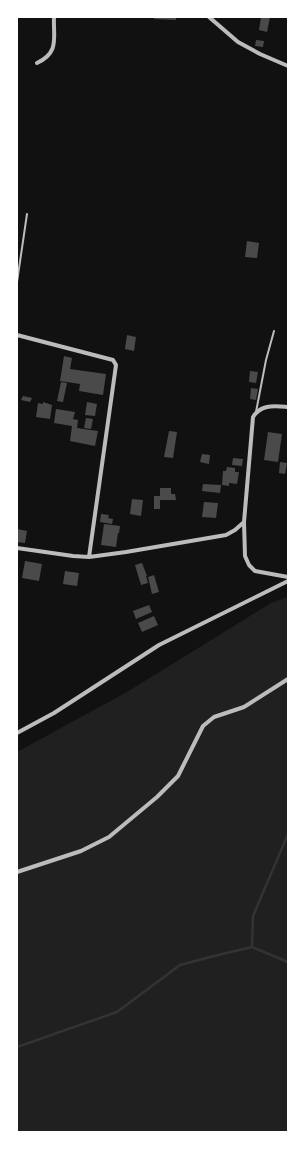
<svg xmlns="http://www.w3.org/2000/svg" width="305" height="1149" font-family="'Varela Round',sans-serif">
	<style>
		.green { fill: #202020 }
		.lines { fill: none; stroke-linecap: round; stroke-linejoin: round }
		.stream { stroke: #333; stroke-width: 2.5 }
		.building { fill: #4a4a4a }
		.service { stroke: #bcbcbc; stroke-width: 2 }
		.minor { stroke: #bcbcbc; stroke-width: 4 }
	</style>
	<rect width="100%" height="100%" fill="#111"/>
	<!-- green -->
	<path class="green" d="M288,597V1132H17V752L127,692L271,603Z"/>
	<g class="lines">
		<!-- stream -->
		<path class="stream" d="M252,947L253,916L288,834
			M17,1047L117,1012L180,965L218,955L252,947L288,962"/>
	</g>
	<!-- building -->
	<path class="building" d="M154,17H176V20L154,19Z
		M261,17H270L267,32L259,30Z
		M256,40L264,41L263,47L255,46Z
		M247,241L259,243L257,258L245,257Z
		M127,335L136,337L134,351L125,349Z
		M64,356L72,358L70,369L106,374L103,395L79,391L80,384L60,381Z
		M250,371L258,372L256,383L249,382Z
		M61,382L67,383L63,402L57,401Z
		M251,388L258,389L256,400L250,399Z
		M23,396L32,398L30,402L21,400Z
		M43,402L52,405L50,419L36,417L38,403L43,404Z
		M87,402L97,404L95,416L85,415Z
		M56,409L75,412L73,419L78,420L77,428L98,431L95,446L70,441L72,426L54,423Z
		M86,418L93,419L91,429L84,428Z
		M169,431L177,432L173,458L164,457Z
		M268,432L282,434L278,462L264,460Z
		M202,454L210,455L209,464L200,462Z
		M233,458L243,459L242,466L232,465Z
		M280,462L287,463L285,474L279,473Z
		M227,467L235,468V472H239L237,484L229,483V486L222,485L223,471H226Z
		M203,484L221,485L220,493L202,491Z
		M160,488H171V494H175L176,500H160V509H154V496H160Z
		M132,499L143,500L141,516L130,514Z
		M204,502L218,503L216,518L202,517Z
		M101,514L109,515L108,518L113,519L112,524L100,522Z
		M104,524L120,526L119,533H118L116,547L101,545Z
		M17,529L27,531L25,543L17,542Z
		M25,561L42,564L39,581L22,578Z
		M142,563L147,576H146L148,583L141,585L135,565Z
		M65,571L79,573L77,586L63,584Z
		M154,575L159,592L152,594L148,577Z
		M149,605L152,612L136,619L133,611Z
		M154,616L158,625L142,632L138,623Z"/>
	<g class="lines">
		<!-- service -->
		<path class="service" d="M17,282L27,214
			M256,412L266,360L274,331"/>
		<!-- minor -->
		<path class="minor" d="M209,17L238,42L260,54L288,66
			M37,63C60,52 53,38 54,17
			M17,335L113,360L116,365L89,557
			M288,407C274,406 261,404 253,417L244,522L245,556L249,565L255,571L288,577
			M17,548L73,556L89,557L126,552L226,535L235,530L244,522
			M17,733L54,713L159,645L288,581
			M17,872L81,851L109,837L157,797L178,776L203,726L214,717L244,707L288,679"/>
	</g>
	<!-- border -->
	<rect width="305" height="1149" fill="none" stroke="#ffffff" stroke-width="36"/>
</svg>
